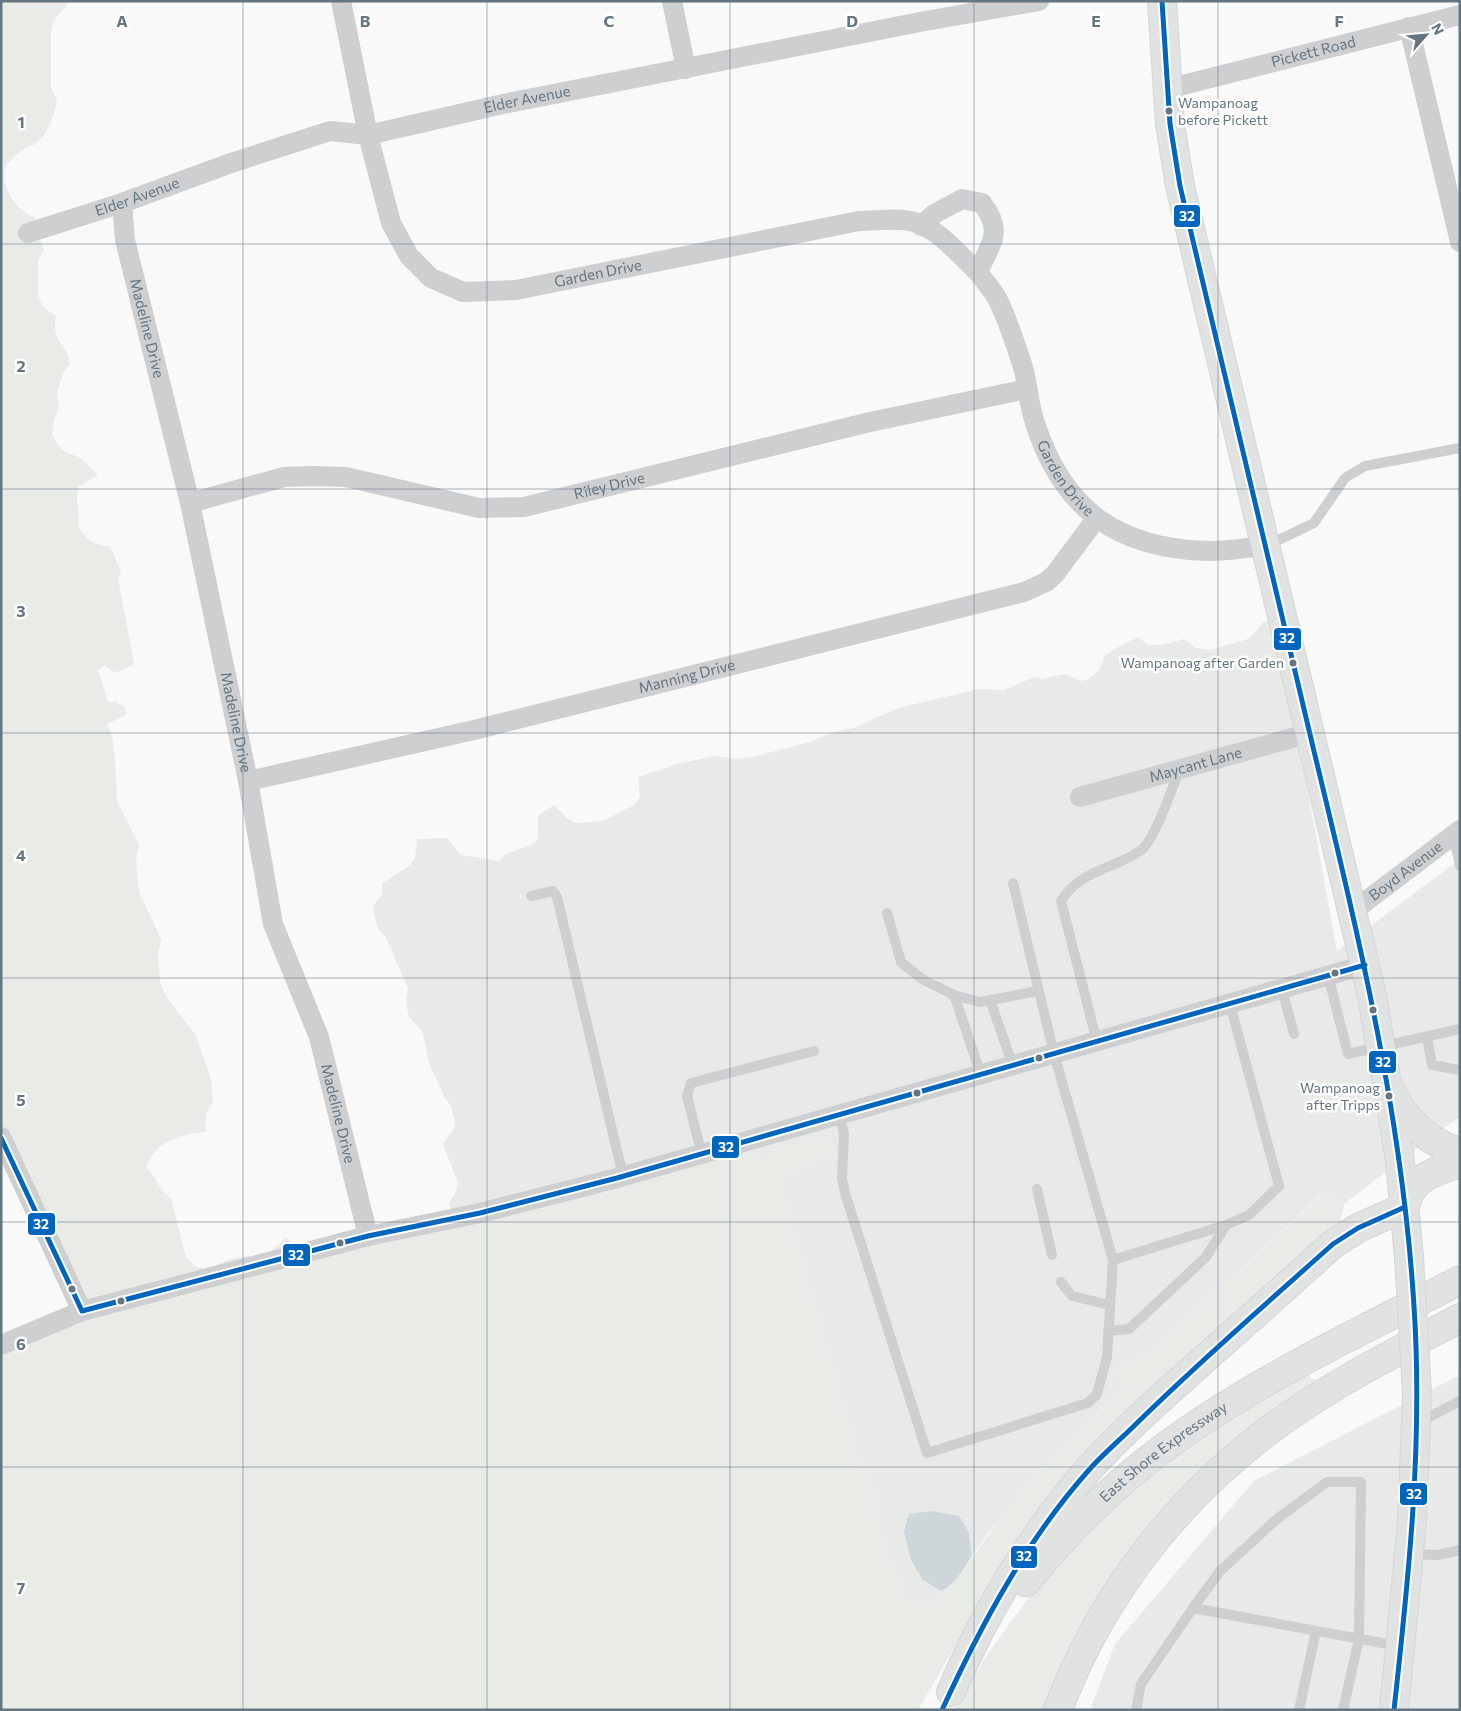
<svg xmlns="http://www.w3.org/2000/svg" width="1461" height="1711" font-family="Commissioner,sans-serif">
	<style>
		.built { fill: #e8e9e9 }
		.green { fill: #e8ebe6 }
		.water { fill: #ced6d9 }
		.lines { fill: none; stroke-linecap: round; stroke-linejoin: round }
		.secondary-casing { stroke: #d5d6d7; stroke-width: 30 }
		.highway-casing { stroke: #d5d6d6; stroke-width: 30 }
		.lane { stroke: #cecfd0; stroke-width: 10 }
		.street { stroke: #cecfd0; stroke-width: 20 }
		.secondary { stroke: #e1e2e2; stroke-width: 28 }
		.highway { stroke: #e1e2e2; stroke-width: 28 }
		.secondary-bridge-casing { stroke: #d5d6d7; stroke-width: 30; stroke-linecap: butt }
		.secondary-bridge { stroke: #e1e2e2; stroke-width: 28 }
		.bus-1-casing { stroke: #fff; stroke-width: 9 }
		.bus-1 { stroke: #0065bd; stroke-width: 5 }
		.grid { fill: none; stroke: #657683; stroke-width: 1; stroke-opacity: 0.55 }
		.bus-dot { fill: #657683; stroke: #fff; stroke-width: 2 }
		.labels { text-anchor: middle; stroke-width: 5; stroke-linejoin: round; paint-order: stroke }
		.bus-label { font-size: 14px; fill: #657683; stroke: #fff; text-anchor: end }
		.street-label { font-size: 15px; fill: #657683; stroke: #fff }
		.grid-label { font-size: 16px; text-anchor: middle; font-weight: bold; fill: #657683; stroke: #fff; stroke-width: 5; stroke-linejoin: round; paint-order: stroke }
		.line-badge { stroke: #fff; stroke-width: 2 }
		.badge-label { font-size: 14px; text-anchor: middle; font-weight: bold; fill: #fff }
	</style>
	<rect width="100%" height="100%" fill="#f9f9f9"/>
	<!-- built -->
	<path class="built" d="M1277,621L1337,951L1460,859V1116L1344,1204L1324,1192L1160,1345L1119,1369L1121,1389L1114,1400L1095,1417L1087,1421L989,1532L972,1556L969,1533L947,1589L935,1601L922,1606L904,1598L886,1546L874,1508L872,1489L857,1454L786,1208L782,1179L825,1157L834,1146L826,1136L819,1137L777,1148L765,1160L759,1158V1151L777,1137L455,1221L449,1203L455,1194L458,1183L443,1144L453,1130L455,1123L451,1106L445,1098L430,1066L423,1033L409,1017L406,1003L408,988L386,938L377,927L373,906L382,894V883L409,866L415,858L417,839L447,838L461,855L500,861L505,854L534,844L538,838V816L554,805L568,819L576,823L603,821L634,805L640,797L638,777L681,763L716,756L735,759L752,757L810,742L833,732L854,728L898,708L979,689L1004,690L1034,677L1042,679L1065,674L1082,681L1089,679L1099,670L1105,656L1113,650L1138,637L1148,645H1163L1184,639L1196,648L1210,650L1248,639L1258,629L1263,622Z
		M1460,1375V1710H1090L1115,1644L1254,1481Z"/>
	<!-- green -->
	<path class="green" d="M1,1H70L53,21L51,32V89L57,100C54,115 49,134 35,144C32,146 27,146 25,148C20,152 9,161 5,167C0,187 17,212 35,217L32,230L39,237L44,250C37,259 38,264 38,276C38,298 36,303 56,316C51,344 68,344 70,364L63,373L57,393L59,407L54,420L52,436L62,450L80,458L98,475L78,487C75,501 80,513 78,526C87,540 93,546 110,546L121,571L118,578L120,589L134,664L121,671L113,672L105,665L98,670L108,702H116L125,707L126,715L107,724L112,737L115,758L117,801L139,845L136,860L139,892L161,939L158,954L160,981L165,995L196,1036L211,1079L213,1102L206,1114L205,1132C180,1135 154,1141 146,1168C157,1176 159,1192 171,1198L186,1257L195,1266L207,1270C216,1266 226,1259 236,1258C259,1254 269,1259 285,1237L295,1244H308L777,1137L759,1151V1158L765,1159C774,1144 808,1138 826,1136L834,1146L825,1157L782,1179L786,1208L857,1454L872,1489L874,1508L904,1598L922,1606L935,1601L962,1572L1029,1479L1087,1421C1102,1415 1112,1402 1121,1389L1119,1369L1160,1345L1325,1192L1344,1204L1339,1230L1037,1525L955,1646L918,1710H1V1353L79,1317L1,1136Z
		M1308,1373L1312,1379L1319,1380L1230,1446L1048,1710H954L989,1652L1050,1569L1133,1487L1203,1435Z"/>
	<!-- water -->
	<path class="water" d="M931,1511L959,1516L969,1533L972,1556C964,1568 955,1585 941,1591L923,1580L911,1560L904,1531L909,1514Z"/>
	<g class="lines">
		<!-- secondary casing -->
		<g class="secondary-casing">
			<path id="secondary" d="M1162,1L1170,124L1180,186L1371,991L1399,1153L1409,1257
				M1394,1710L1412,1522L1417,1394"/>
		</g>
		<!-- highway casing -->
		<g class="highway-casing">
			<g id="highway">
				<path d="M1388,1086C1402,1116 1426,1143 1460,1152"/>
				<path id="s10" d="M1026,1582C1070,1528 1119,1479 1176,1439C1264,1376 1364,1330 1460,1280"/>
				<path d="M951,1692C985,1612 1031,1536 1088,1470C1122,1432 1162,1397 1200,1363C1245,1323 1289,1284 1333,1244L1358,1228L1405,1207C1411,1177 1434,1172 1460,1163"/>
				<path d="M1058,1710C1102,1591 1185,1488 1289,1416C1343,1378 1402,1349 1460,1318"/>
			</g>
		</g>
		<!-- lane -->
		<path class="lane" d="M1266,546L1314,523L1345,478L1365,466L1460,448
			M1453,834L1460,866
			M1013,883L1054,1054L1113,1260L1226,1225L1249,1215L1279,1186L1230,1004
			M531,896L553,891L557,897L623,1176
			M887,913L901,962L922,979L954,995L980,1002L1038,991
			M1328,975L1348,1054L1460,1029
			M1282,989L1294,1034
			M954,995L981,1075
			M990,1000L1013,1066
			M1427,1037L1432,1065L1460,1070
			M1097,1042L1061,901C1081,869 1114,870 1141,850C1154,841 1173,787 1179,770
			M840,1116L844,1134L842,1179L845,1193L927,1453L1088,1403L1097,1394L1107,1357L1113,1260
			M702,1155L687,1096L691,1083L814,1051
			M1037,1189L1052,1255
			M1061,1282L1072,1296L1110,1305
			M1108,1331L1129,1329L1206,1257L1226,1225
			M1418,1423L1460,1401
			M1410,1554L1438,1555L1460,1550
			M1193,1608L1220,1571L1277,1519L1327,1482H1361L1359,1639L1343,1710
			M1136,1710L1141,1684L1193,1608L1398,1646
			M1299,1710L1316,1631"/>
		<!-- street -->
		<g class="street">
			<path id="s1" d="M341,1L368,135L391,223L409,256L431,278L463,292L516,290L859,221C876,221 898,217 914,222C939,229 959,255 978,272"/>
			<path d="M672,1L686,69"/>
			<path d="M1409,27L1460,242"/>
			<path id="s2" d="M1167,89L1460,15"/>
			<path id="s3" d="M122,203L125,240L190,503L248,781L273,924L319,1037L368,1236"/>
			<path id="s4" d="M921,226L934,214L962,199L982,203C1004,232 991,243 978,272C984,281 993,290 998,300C1008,321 1016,345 1023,367C1028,385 1029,405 1035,423C1063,510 1118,549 1209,551C1227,551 1247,548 1265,546"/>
			<path id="s5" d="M28,233L122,203L231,163L330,131L368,135L503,104L920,22L1039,1"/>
			<path id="s6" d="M190,503L284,477L313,476L346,477L479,508L524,507L870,422L1027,389"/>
			<path id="s7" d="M248,781L474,730L1024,592L1046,582L1055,574L1096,519"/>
			<path id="s8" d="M1080,797L1310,733"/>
			<path id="s9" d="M1353,911L1460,830"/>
			<path d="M1,1137L82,1311"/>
			<path d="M1,1345L82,1311L368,1236L480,1213L617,1178L1365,965"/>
		</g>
		<!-- secondary -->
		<use href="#secondary" class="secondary"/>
		<!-- highway -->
		<use href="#highway" class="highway"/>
		<!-- secondary-bridge casing -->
		<g class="secondary-bridge-casing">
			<path id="secondary-bridge" d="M1409,1257L1417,1394"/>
		</g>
		<!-- secondary-bridge -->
		<use href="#secondary-bridge" class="secondary-bridge"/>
		<!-- bus-1 casing -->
		<g class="bus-1-casing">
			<path id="bus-1" d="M1162,1L1170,124L1180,186C1224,373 1269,560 1313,747C1358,934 1402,1113 1414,1306C1423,1441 1409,1575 1394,1710
				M1,1138L82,1311
				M82,1311L368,1236L480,1213L617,1178L1365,965
				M942,1710C981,1625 1026,1541 1088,1471C1103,1454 1121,1439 1137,1423C1200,1361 1267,1303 1333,1244L1358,1228L1405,1207"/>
		</g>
		<!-- bus-1 -->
		<use href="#bus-1" class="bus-1"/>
	</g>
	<!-- grid -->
	<path class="grid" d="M243,1V1710M487,1V1710M730,1V1710M974,1V1710M1218,1V1710M1,244H1460M1,489H1460M1,733H1460M1,978H1460M1,1222H1460M1,1467H1460"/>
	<!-- markers -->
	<g class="bus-dot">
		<circle cx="1169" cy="111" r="4.5"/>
		<circle cx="1293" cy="663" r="4.5"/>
		<circle cx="1335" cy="973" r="4.5"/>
		<circle cx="1373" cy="1010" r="4.5"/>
		<circle cx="1039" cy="1058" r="4.5"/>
		<circle cx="917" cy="1093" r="4.5"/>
		<circle cx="1389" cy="1096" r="4.5"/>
		<circle cx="340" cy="1243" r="4.5"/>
		<circle cx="72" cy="1289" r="4.5"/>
		<circle cx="121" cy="1301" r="4.5"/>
	</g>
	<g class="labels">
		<!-- bus labels -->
		<g class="bus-label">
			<text x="1178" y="108" text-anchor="start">Wampanoag<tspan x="1178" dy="17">before Pickett</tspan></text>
			<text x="1284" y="668">Wampanoag after Garden</text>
			<text x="1380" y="1093">Wampanoag<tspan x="1380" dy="17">after Tripps</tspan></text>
		</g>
		<!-- street labels -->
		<g class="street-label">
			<text dy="5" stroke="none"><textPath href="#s2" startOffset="151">Pickett Road</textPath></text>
			<text dy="5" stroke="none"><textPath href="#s5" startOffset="520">Elder Avenue</textPath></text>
			<text dy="5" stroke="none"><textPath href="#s5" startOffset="115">Elder Avenue</textPath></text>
			<text dy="5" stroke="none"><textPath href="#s1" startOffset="468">Garden Drive</textPath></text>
			<text dy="5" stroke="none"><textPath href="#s3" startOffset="128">Madeline Drive</textPath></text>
			<text dy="5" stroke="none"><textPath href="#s4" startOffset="372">Garden Drive</textPath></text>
			<text dy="5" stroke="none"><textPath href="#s6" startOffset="429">Riley Drive</textPath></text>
			<text dy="5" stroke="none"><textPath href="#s7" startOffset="451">Manning Drive</textPath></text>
			<text dy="5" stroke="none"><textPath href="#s3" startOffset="532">Madeline Drive</textPath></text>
			<text dy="5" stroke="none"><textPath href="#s8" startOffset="120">Maycant Lane</textPath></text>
			<text dy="5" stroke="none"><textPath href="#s9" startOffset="66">Boyd Avenue</textPath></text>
			<text dy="5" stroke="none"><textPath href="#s3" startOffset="938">Madeline Drive</textPath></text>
			<text dy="5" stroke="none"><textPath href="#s10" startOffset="190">East Shore Expressway</textPath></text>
		</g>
	</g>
	<g class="grid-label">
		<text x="122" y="27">A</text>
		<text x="365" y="27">B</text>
		<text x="609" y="27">C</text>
		<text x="852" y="27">D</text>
		<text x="1096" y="27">E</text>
		<text x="1339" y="27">F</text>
		<text x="21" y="128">1</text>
		<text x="21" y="372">2</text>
		<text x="21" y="617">3</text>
		<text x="21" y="861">4</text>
		<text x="21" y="1106">5</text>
		<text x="21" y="1350">6</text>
		<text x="21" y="1594">7</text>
	</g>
	<g class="line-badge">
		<rect x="1173" y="204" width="28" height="24" rx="5" fill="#0065bd"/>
		<rect x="1273" y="627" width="29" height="24" rx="5" fill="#0065bd"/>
		<rect x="1368" y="1050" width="29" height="24" rx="5" fill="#0065bd"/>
		<rect x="711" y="1135" width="29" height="24" rx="5" fill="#0065bd"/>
		<rect x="27" y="1212" width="29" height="24" rx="5" fill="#0065bd"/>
		<rect x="282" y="1243" width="29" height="24" rx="5" fill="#0065bd"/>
		<rect x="1399" y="1482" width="29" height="24" rx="5" fill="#0065bd"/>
		<rect x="1010" y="1545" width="28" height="24" rx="5" fill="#0065bd"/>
	</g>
	<g class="badge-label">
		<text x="1187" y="221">32</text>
		<text x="1287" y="643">32</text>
		<text x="1383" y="1067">32</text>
		<text x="726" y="1152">32</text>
		<text x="41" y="1229">32</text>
		<text x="296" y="1260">32</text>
		<text x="1414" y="1499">32</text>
		<text x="1024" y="1561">32</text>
	</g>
	<!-- border -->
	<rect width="1461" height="1711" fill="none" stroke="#657683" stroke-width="5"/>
	<!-- north arrow -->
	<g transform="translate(1426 35) rotate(63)" stroke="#ffffff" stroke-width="4" paint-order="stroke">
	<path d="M0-4L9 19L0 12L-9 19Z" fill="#657683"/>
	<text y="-8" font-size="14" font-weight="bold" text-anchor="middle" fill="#657683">N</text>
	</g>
</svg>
